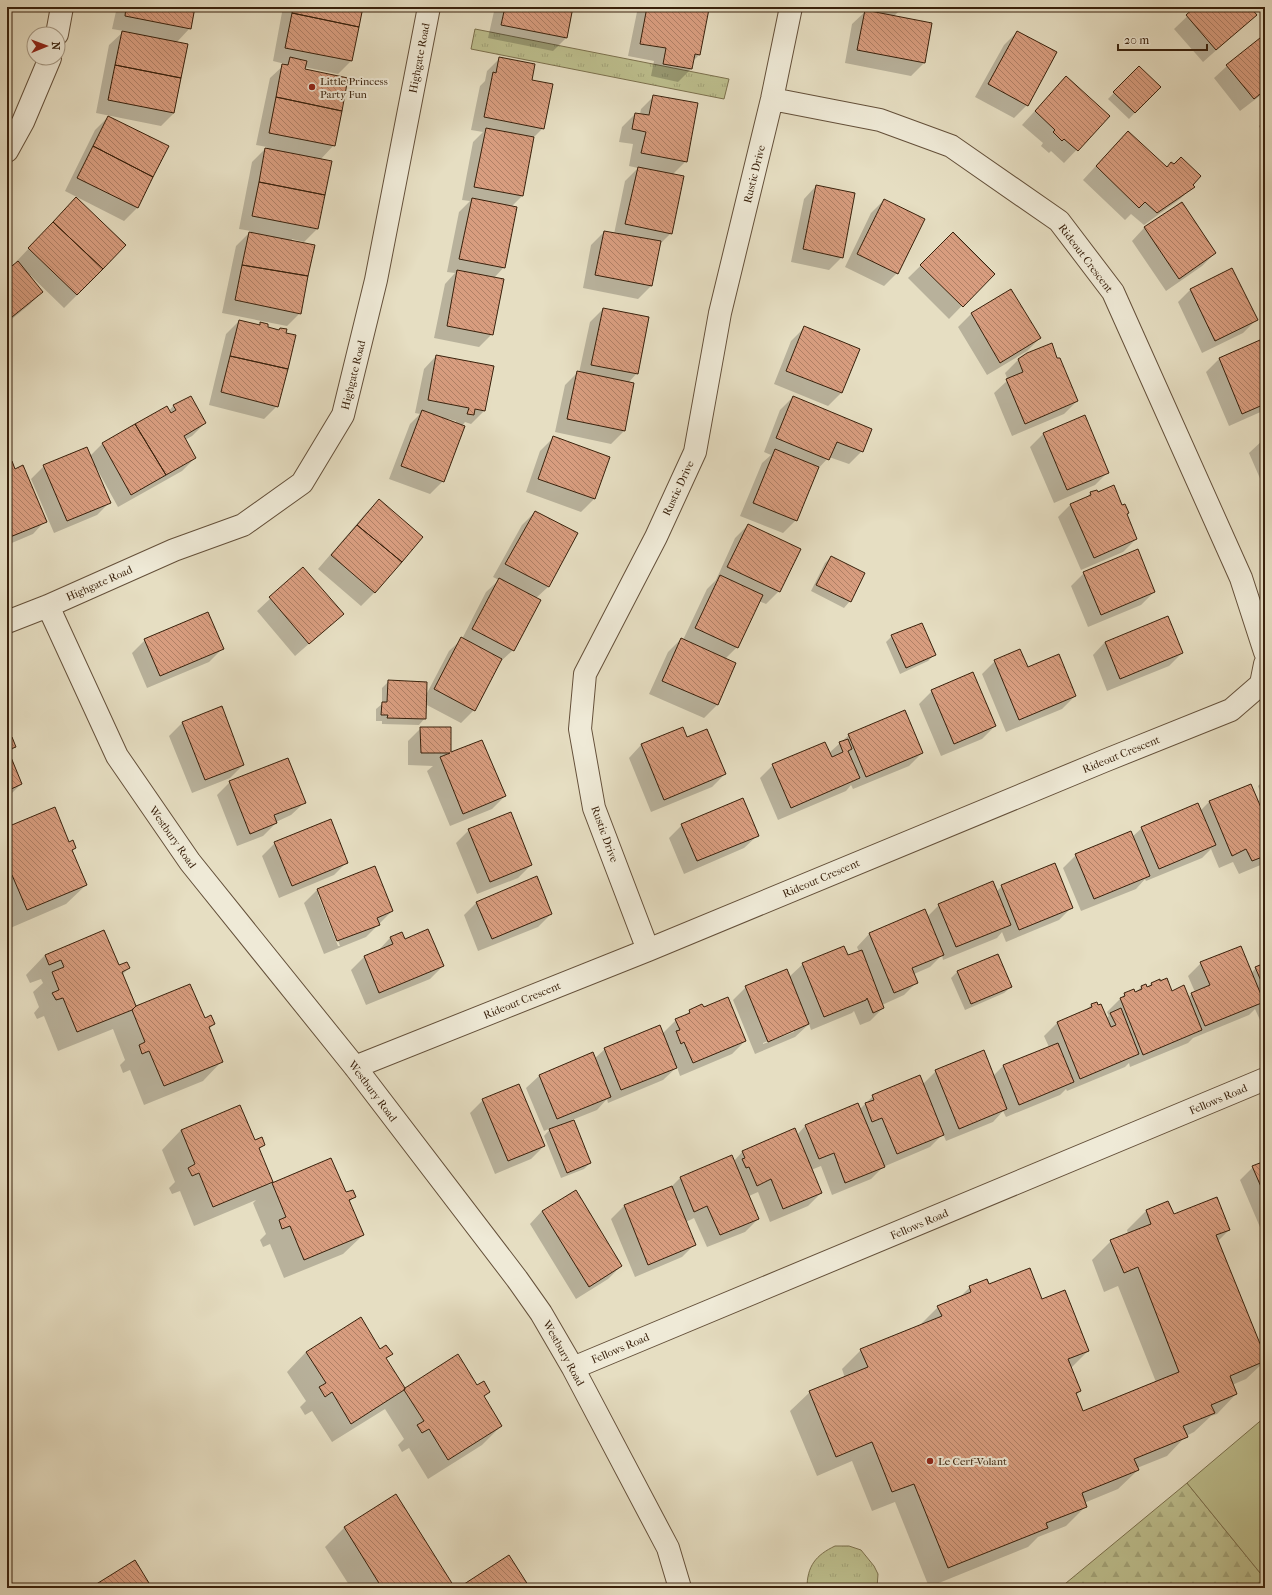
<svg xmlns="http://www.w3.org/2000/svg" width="1272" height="1595" font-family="'IM FELL French Canon',serif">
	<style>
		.grass { fill: url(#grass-tufts); stroke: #7b704d }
		.forest { fill: url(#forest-firs); stroke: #7b704d }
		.pitch { fill: #bdbf8e; stroke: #7b704d }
		.shadow { fill: #0003; fill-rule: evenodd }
		.building { fill: url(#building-back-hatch); stroke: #39210c }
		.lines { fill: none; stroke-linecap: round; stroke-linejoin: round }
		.street-casing { stroke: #64503a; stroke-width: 24 }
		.street { stroke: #efead7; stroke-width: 22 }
		.poi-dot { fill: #8f2418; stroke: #efead7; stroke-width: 1.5 }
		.labels { text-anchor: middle; stroke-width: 4; stroke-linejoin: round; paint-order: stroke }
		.street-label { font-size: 11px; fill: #39210c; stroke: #efead7 }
		.poi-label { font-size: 11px; fill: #39210c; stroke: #efead7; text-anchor: start }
	</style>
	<defs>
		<pattern id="grass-tufts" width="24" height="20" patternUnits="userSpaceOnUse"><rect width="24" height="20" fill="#bdbf8e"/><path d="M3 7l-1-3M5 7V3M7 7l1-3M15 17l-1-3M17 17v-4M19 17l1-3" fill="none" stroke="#a3a479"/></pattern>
		<pattern id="forest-firs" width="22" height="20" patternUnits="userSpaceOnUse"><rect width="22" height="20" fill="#bdbf8e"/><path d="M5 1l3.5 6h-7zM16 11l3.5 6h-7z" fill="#a3a479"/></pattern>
		<pattern id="building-back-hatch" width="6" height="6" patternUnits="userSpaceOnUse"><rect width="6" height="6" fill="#d89d7f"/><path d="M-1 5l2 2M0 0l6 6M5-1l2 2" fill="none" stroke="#b08066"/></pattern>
	</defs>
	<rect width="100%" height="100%" fill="#e6dec2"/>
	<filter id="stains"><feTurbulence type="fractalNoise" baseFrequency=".005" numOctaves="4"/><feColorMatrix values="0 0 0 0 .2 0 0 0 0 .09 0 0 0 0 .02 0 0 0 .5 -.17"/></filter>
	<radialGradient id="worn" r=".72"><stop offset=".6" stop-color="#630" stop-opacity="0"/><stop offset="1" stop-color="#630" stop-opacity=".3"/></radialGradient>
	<!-- grass -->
	<path class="grass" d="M475,29L729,79L724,99L471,49Z
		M835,1546H849L861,1550L874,1566L878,1574L877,1588H807C807,1566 816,1555 835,1546Z"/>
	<!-- forest -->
	<path class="forest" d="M1187,1483L1265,1579V1588H1060Z"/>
	<!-- pitch -->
	<path class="pitch" d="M1265,1417V1579L1187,1483Z"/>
	<!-- shadow -->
	<path class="shadow" d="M117,7H194L190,28L176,43L174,113L161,126L96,113L109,45L124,31L112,29Z
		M283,7H361L351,61L338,74L304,67V70L334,145L320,160L317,229L304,242L292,239L300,313L287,326L222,313L236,246L251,231L239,229L252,162L267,147L256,145L270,78L285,64L273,61Z
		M495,7H572L566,38L553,51L488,38Z
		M641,7H703L701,9L699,55L693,61L691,69L678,82L651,76L654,61L628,56L637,12Z
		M854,7H903L893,17L924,63L911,76L845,63L852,24L867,10Z
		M1197,7H1249L1256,15L1203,62L1174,29Z
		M1017,32L1027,105L1014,118L975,97L1004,45Z
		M1265,35V92L1240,111L1214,78L1227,66Z
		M500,58L531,80L543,128L533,138L522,196L511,207L504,267L494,278L492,334L479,347L434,338L445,284L455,273L447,272L459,212L470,201L462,200L473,142L483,132L471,130L480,86L485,81L487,71Z
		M1139,67L1159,87L1129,119L1108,99Z
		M1053,91L1109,116L1064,163L1051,151L1049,153L1041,146L1043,143L1022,125Z
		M654,96L686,161L672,175L671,233L659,245L651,286L638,299L583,288L591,245L604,232L614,234L625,181L638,168L629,166L633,144L619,142L622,127L635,114H640L641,109Z
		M108,117L167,147L137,208L124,221L65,191L95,130Z
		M1265,120V138L1259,126Z
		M1115,145L1166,168L1193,187L1180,199L1144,225L1131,214L1125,220L1083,180Z
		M816,186L842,257L829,270L791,262L804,199Z
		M884,200L897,273L884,286L845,267L871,213Z
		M1181,203L1215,253L1202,266L1166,291L1132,241L1144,228Z
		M63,212L77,295L64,308L30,275L29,276L42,292L29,305L7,323V271L17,263L16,262Z
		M953,234L993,274L949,319L908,278Z
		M1191,289L1256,320L1243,333L1202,353L1178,302Z
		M1011,290L1040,338L1027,351L987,375L958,327L971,314Z
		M603,309L648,318L637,373L628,383L633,384L624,431L611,444L555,432L565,385L578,372L579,373L590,322Z
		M239,321L258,326L261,323L266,328L278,331L280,329L277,406L264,419L209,405L226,334Z
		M804,328L841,393L828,406L774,384L791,341Z
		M1260,342L1265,354V410L1229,426L1206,372L1219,359Z
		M1027,354L1057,360L1077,401L1064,414L1012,436L994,393L1008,380L1005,373L1018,360Z
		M436,356L484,411L471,424L465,422L462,426L443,481L430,494L389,479L410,424L420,414L415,413L424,369ZM448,419L456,421V423L448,420Z
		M190,397L205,423L192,436L185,440L195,458L182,471L118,507L97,469L96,470L110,502L97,515L54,533L31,479L44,466L90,456L103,443L169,411L173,406Z
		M793,397L862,451L849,464L829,457L815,472L796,520L783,533L740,516L762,463L771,455L764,452L780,410Z
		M1043,434L1108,472L1095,485L1054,503L1030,447Z
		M553,438L609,457L594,499L581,512L526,492L540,451Z
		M1265,438V490L1249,453Z
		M7,464L15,470L45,521L33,534L7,545Z
		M1090,493H1098L1126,515L1136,539L1123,552L1081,570L1058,517L1071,504L1086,498Z
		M379,500L422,537L374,593L361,606L318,569L366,513Z
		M535,512L576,534L548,587L536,598L513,650L499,663L474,710L461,723L425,704V718L419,725L382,724V721H376V709L382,704V688L389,681L426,695L449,651L462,639L486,592L499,580L493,577L522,525Z
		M748,525L779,591L766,604L759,601L737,647L725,659L735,664L717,705L704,718L649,694L668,652L681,639L683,640L707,589L716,580L735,538Z
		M831,557L850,601L844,608L811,591L825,563Z
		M303,568L343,614L295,656L257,611Z
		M1084,573L1154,592L1141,605L1088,627L1071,586Z
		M892,636L934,655L928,661L900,674L886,642Z
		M145,640L222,649L209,662L147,688L132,653Z
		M1105,642L1182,653L1169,666L1107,691L1093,655Z
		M995,661L1027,668L1075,696L1062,709L1006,732L982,674Z
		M932,691L995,726L982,739L941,756L919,704Z
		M221,708L243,765L230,778L192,793L169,736L182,723Z
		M421,728H450V754L505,796L492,809L450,826L427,771L433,766L408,765V741Z
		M849,735L922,753L909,766L853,789L851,785L846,791L778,820L760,778L773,765L829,753Z
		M687,738L725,774L712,787L651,812L629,758L641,745Z
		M7,740L15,747L9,753L21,784L7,798Z
		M1265,779V803L1258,786Z
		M230,782L304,803L291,815L276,822V823L263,836L237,846L217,795Z
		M1251,785L1262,811L1265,810V862L1263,864L1239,874L1233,862L1219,868L1211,849L1202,858L1146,881L1145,879L1136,889L1081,911L1063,868L1076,855L1132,837L1142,828L1200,811L1209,802Z
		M682,825L757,836L744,848L684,874L669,838Z
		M7,828L69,844L75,848L72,851L86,885L66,904L8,929Z
		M469,830L531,865L518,878L477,894L456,843Z
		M275,843L347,862L334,875L279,898L262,856Z
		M375,867L392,911L366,937L324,954L304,903L317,890ZM318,895H320L340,946H338Z
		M1002,886L1072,907L1059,920L1006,942L1002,932L997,938L943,960L942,955L930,967L914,974L917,982L904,995L882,1005L883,1008L870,1021L860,1025L854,1011L852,1013L811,1030L809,1024L795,1037L755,1054L733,1000L746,987L789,977L803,964L847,957L859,952L857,947L869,934L927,917L939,905L996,892ZM794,1030V1032L763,1044V1043Z
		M477,902L551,914L538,927L478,951L464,915Z
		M402,934L404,941L443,966L430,979L366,1005L351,970L364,957L377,952L390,938Z
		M45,955L129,968L122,975L135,1007L204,1019L214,1024L209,1029L222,1061L203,1081L144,1105L130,1070L123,1073L120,1065L125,1060L113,1029L58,1051L44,1016L37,1019L34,1013L39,1007L33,992L43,983L41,979L30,983L26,975Z
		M1201,963L1251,973L1256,968L1265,964V1018L1260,1020L1255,1009L1249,1015L1193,1038L1188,1043L1130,1067L1129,1063L1125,1067L1067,1091L1066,1089L1060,1095L1006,1117L1003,1111L993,1122L946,1141L943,1134L930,1147L883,1167L871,1179L832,1195L821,1166L811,1170L821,1193L808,1206L770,1222L758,1192L749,1196L758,1219L745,1232L707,1247L694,1218L686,1222L695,1244L682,1257L635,1277L611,1219L624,1206L671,1187L680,1178L732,1156L734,1161L743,1151L797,1135L805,1126L860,1109L873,1096L923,1084L936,1071L993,1076L1003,1066L1049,1047L1044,1036L1057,1023L1085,1011L1091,1005L1098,1006L1106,1018L1109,1016L1107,1012L1125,994L1135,993L1141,987L1145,986L1146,989L1152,983L1160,982L1171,992L1188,997L1195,992L1188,976Z
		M957,972L1011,987L1004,993L965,1010L951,978Z
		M704,1009L745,1041L732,1054L680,1076L677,1067L663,1080L608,1103L607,1099L597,1110L572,1120L590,1163L584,1169L561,1178L544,1136L551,1128L544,1131L526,1088L539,1076L592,1054L594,1059L605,1049L662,1034L676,1020L684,1016L690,1011Z
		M483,1100L544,1146L531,1159L495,1174L470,1113Z
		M181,1130L254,1141L264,1145L258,1150L271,1182L268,1185L331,1159L345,1194L354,1197L349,1202L363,1235L343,1254L284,1278L270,1244L263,1247L260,1240L266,1234L253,1203L256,1200L194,1226L180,1191L172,1194L169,1188L175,1182L162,1150Z
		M1265,1162V1239L1240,1180L1253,1167Z
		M1168,1202L1173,1216L1229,1230L1218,1241L1265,1361L1246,1379L1232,1385L1236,1394L1217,1414L1211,1416L1194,1432L1186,1436L1167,1456L1137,1468L1138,1470L1118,1489L1084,1503L1086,1506L1066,1526L1038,1537L1028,1547L929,1587L895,1502L872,1511L852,1461L817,1476L790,1411L810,1392L845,1378L842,1369L861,1350L919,1326L938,1307L958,1299L970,1287L988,1286L1042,1300L1088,1351L1071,1368L1080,1391L1076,1395L1083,1412L1156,1382L1118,1286L1104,1292L1092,1260L1111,1241L1128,1234L1127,1230L1146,1211Z
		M542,1211L621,1266L608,1279L576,1299L530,1224Z
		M380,1350L391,1353L386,1359L405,1389L477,1387L489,1392L483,1397L501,1426L482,1445L428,1479L409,1448L402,1452L398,1445L404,1439L385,1409L332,1442L312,1411L305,1415L300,1407L306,1401L287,1372L306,1352Z
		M395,1495L454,1588H351L325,1547L344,1528Z"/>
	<!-- building -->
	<path class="building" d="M126,7H195L191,29L125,16Z
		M293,7H363L359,27L292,13Z
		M505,7H573L567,38L501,25Z
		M647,7H696L709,9L700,55L695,54L692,69L663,64L666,48L640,44Z
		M1195,7H1250L1257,15L1216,50L1186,15Z
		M865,10L932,23L925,63L857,50Z
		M292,13L359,27L352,61L285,48Z
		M122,31L188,44L181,78L115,65Z
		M1017,31L1057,52L1028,106L988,84Z
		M1265,34V90L1254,99L1226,65Z
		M290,57L307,61L305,69L348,78L342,111L276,97L282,64L288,65Z
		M499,57L535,64L532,80L553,84L544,129L484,117L493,72L496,73Z
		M115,65L181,78L174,113L108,100Z
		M1139,66L1161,87L1135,113L1113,92Z
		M1066,76L1110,116L1078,151L1064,139L1062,141L1053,132L1055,130L1035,111Z
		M653,95L698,103L687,162L641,153L646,132L632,129L635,113L649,115Z
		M276,97L342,111L335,146L269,133Z
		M108,116L169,146L153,177L93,146Z
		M486,128L534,137L523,196L474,187Z
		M1128,131L1167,167L1171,162L1174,164L1181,157L1201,176L1193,185L1195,187L1157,213L1145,202L1139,208L1096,166Z
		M93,146L153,177L138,208L77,178Z
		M265,148L332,161L325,195L259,182Z
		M638,167L684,176L672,234L625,224Z
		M259,182L325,195L318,229L252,216Z
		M816,185L855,193L843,258L803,249Z
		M76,197L126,245L103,269L53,222Z
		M472,198L517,207L505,268L459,259Z
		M884,199L925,219L898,274L857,254Z
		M1182,202L1216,253L1179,279L1144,227Z
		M53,222L103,269L77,295L28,248Z
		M604,231L661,241L652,286L595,275Z
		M249,232L315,245L308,276L242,265Z
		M953,232L995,274L963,307L920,265Z
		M18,261L43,292L7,321V270Z
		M242,265L308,276L301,314L235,300Z
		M1232,268L1258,320L1215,341L1190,289Z
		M457,270L504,279L493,335L447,326Z
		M1011,289L1041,338L1000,363L971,313Z
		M603,308L649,317L638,374L591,365Z
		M239,320L260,325V322L268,324V327L279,330L280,328L287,329L286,333L296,335L288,369L230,356Z
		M804,326L860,349L842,393L786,371Z
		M1260,340L1265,351V404L1242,414L1219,358Z
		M1052,343L1057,358H1060L1078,401L1025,424L1006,379L1023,372L1018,359L1027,353Z
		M436,355L494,366L485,411L475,409L474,415L467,414L469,408L428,400Z
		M230,356L288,369L278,407L221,392Z
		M577,371L634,383L625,431L567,419Z
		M191,396L206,423L184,436L196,458L166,475L135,424L167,406L171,413L176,410L173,405Z
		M793,396L872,429L863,452L837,442L829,460L776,438Z
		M422,410L465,426L444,482L401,466Z
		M1085,415L1109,473L1067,490L1043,433Z
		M135,424L166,475L131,495L102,443Z
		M553,436L610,457L595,499L538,479Z
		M87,447L111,503L67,521L43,465Z
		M775,449L819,467L797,521L753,503Z
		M12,461L15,469L23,465L47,522L10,537L7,529V463Z
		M1114,485L1122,505L1125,504L1129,513L1127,514L1137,539L1094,558L1070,504L1091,495L1090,492L1097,490L1098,492Z
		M379,499L423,537L402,562L357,525Z
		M535,511L578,533L549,587L505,564Z
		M748,524L801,549L780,592L727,567Z
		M357,525L402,562L375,593L331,555Z
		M1138,549L1155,592L1101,615L1083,572Z
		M831,556L865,573L851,602L816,585Z
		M303,567L344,614L309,644L269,597Z
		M720,575L763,595L738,648L695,628Z
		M499,578L541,600L514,651L472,629Z
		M208,612L224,649L160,676L144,639Z
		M1168,616L1183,653L1120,679L1105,642Z
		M922,623L936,655L906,668L891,635Z
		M461,637L502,659L475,711L434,689Z
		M681,638L736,663L718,705L662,681Z
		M1020,649L1028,667L1059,654L1076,696L1019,720L994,660Z
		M973,672L996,726L954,744L931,690Z
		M388,680L427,682L426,719L387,718L388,715H381L382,702H387Z
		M222,706L244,765L205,780L182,722Z
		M905,710L923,753L866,777L848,734Z
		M420,727H451V752L482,740L506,796L463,814L440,757L450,753H421Z
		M683,727L687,737L707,729L726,774L664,800L641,744Z
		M12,737L16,747L8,750L22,784L7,791V739Z
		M848,739L852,749L848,751L860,778L791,808L772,764L825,742L832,757L843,752L839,742Z
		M288,758L306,803L274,815L277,823L250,834L229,781Z
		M1251,784L1262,810L1265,809V856L1252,861L1246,849L1232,856L1209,801Z
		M743,798L759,836L697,861L681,824Z
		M1198,803L1216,845L1159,869L1141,827Z
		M55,807L69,842L73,840L76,848L72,850L87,885L27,910L12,875L7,877V869L10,868L7,862V827Z
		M511,812L532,865L490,882L468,829Z
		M331,819L348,863L292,886L274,842Z
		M1131,831L1150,876L1094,899L1075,854Z
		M1055,863L1073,908L1019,930L1001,885Z
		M375,866L393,911L377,918L380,925L337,941L317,889Z
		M537,876L552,914L492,939L476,902Z
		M993,881L1011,925L956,947L938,904Z
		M925,909L944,955L912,968L918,983L894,993L869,933Z
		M428,929L444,966L379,993L364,956L393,944L390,937L402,932L405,939Z
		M104,930L119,965L127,962L130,968L122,972L136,1006L132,1010L77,1032L63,998L56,1000L52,993L59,990L52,972L64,967L61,960L49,965L45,955Z
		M844,946L848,955L862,950L884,1008L873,1013L867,998L866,1000L824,1017L802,963Z
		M1241,946L1264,1002L1205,1026L1191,993L1210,985L1200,962Z
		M998,954L1012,987L971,1004L957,971Z
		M1265,963V990L1255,967Z
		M787,969L809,1024L768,1042L745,986Z
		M1167,978L1172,991L1184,985L1202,1030L1143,1055L1120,998L1125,996L1124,993L1134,989L1135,992L1142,989L1141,986L1146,984L1147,987L1152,985L1151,983L1160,979V981Z
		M190,984L205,1018L211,1015L215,1024L209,1027L223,1062L164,1086L149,1051L142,1054L139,1045L145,1042L132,1010L136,1006Z
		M728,997L746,1041L693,1063L684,1042L681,1044L676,1031L680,1030L675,1019L690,1013L689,1010L702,1004L704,1007Z
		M1097,1002L1098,1005L1101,1004L1111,1027L1116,1025L1110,1013L1121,1008L1139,1054L1080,1079L1057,1022L1092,1007L1091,1004Z
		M660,1025L677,1068L621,1090L604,1048Z
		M1058,1043L1074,1082L1019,1105L1003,1065Z
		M984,1050L1007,1109L959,1129L935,1070Z
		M593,1052L611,1097L557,1119L539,1075Z
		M920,1075L944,1135L897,1154L882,1118L872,1122L865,1103L874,1100L872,1095Z
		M519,1084L545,1146L508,1161L482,1099Z
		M858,1103L885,1167L845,1183L834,1153L819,1159L805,1125Z
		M240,1105L255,1140L262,1137L265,1145L259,1148L273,1182L213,1207L199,1173L192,1176L188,1168L195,1164L181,1130Z
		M574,1120L591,1163L567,1173L549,1129Z
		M795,1128L822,1193L783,1209L771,1179L757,1186L749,1167L746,1168L742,1159L745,1158L742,1151Z
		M732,1155L759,1219L720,1235L707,1206L694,1212L680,1177Z
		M331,1158L346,1192L353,1190L356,1197L349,1200L364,1235L304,1260L290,1226L282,1229L279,1220L286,1217L272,1183Z
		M1265,1161V1196L1252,1166Z
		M672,1186L696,1245L648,1265L624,1205Z
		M576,1190L622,1266L589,1287L542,1211Z
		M1217,1197L1230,1230L1216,1235L1265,1356V1361L1230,1376L1237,1394L1211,1405L1215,1413L1183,1426L1188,1437L1134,1459L1139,1470L1082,1493L1087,1507L1046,1523L1048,1528L948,1568L914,1484L892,1492L872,1442L836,1457L809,1391L868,1367L860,1349L942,1316L937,1306L971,1292L969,1286L987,1279L989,1284L1030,1268L1042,1299L1065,1290L1089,1351L1068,1359L1081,1391L1076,1393L1083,1411L1179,1372L1138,1267L1124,1273L1110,1240L1151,1224L1146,1210L1168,1201L1174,1214Z
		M361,1317L380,1349L386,1345L393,1354L386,1358L405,1388L404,1390L351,1424L332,1392L325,1397L319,1387L326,1383L306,1352Z
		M458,1354L477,1385L484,1381L490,1392L484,1396L502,1426L448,1460L429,1429L422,1433L417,1425L424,1421L404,1390L405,1388Z
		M396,1494L455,1588H382L344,1527Z
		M509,1555L530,1588H458Z
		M135,1560L152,1588H90Z"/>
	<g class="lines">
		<!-- street casing -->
		<g class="street-casing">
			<path id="street" d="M57,34L62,7
				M772,99L880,120L951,146L1059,221L1113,292L1241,578L1265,652
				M7,151L23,122L50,58
				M48,606L117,756L190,862L355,1067L517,1279L541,1313L573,1368L668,1548L680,1588
				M7,622L48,606L174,550L243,525L302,483L343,415L376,280L429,7
				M648,950L594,808L580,729L585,674L656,537L695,452L720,313L772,99L791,7
				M355,1067L648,950L1104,761L1231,710L1261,684L1265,664
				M573,1368L1265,1079"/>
		</g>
		<!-- street -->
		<use href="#street" class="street"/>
	</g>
	<!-- markers -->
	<g class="poi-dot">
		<circle cx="312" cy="87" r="4"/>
		<circle cx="930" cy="1461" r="4"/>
	</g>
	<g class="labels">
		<!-- street labels -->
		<g class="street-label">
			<text transform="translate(419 58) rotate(-79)" y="4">Highgate Road</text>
			<text transform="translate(754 174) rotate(-76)" y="4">Rustic Drive</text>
			<text transform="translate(1086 258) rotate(53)" y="4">Rideout Crescent</text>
			<text transform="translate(353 375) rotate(-76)" y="4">Highgate Road</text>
			<text transform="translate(678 488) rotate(-65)" y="4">Rustic Drive</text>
			<text transform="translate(99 583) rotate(-24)" y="4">Highgate Road</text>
			<text transform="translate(1121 754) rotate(-22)" y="4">Rideout Crescent</text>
			<text transform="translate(605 834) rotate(70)" y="4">Rustic Drive</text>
			<text transform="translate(173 837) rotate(55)" y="4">Westbury Road</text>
			<text transform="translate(821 878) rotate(-23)" y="4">Rideout Crescent</text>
			<text transform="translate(522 1000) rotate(-22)" y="4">Rideout Crescent</text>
			<text transform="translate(373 1091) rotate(53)" y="4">Westbury Road</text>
			<text transform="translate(1218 1099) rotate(-23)" y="4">Fellows Road</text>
			<text transform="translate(919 1224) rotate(-23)" y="4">Fellows Road</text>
			<text transform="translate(620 1348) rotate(-23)" y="4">Fellows Road</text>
			<text transform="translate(564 1353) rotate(61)" y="4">Westbury Road</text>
		</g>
		<!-- poi labels -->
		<g class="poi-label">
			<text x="320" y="85">Little Princess<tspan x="320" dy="13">Party Fun</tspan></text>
			<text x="938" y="1465">Le Cerf-Volant</text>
		</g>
	</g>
	<!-- margin -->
	<rect width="1272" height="1595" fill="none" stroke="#e6dec2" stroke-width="24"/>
	<rect x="8" y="8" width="1256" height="1579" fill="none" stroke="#39210c" stroke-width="2"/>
	<rect x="12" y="12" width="1248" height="1571" fill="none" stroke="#39210c"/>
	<!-- north arrow -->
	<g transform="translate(46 46) rotate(89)"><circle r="19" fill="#efead7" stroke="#a69a86"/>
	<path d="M0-3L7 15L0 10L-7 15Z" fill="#8f2418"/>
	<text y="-6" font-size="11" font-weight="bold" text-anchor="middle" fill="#39210c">N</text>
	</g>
	<!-- scale -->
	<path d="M1118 44v6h89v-6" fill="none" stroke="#39210c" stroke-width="2"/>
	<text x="1124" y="44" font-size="12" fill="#39210c" stroke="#efead7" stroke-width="3" paint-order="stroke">20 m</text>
	<rect width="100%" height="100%" filter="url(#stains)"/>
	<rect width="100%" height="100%" fill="url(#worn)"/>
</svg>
